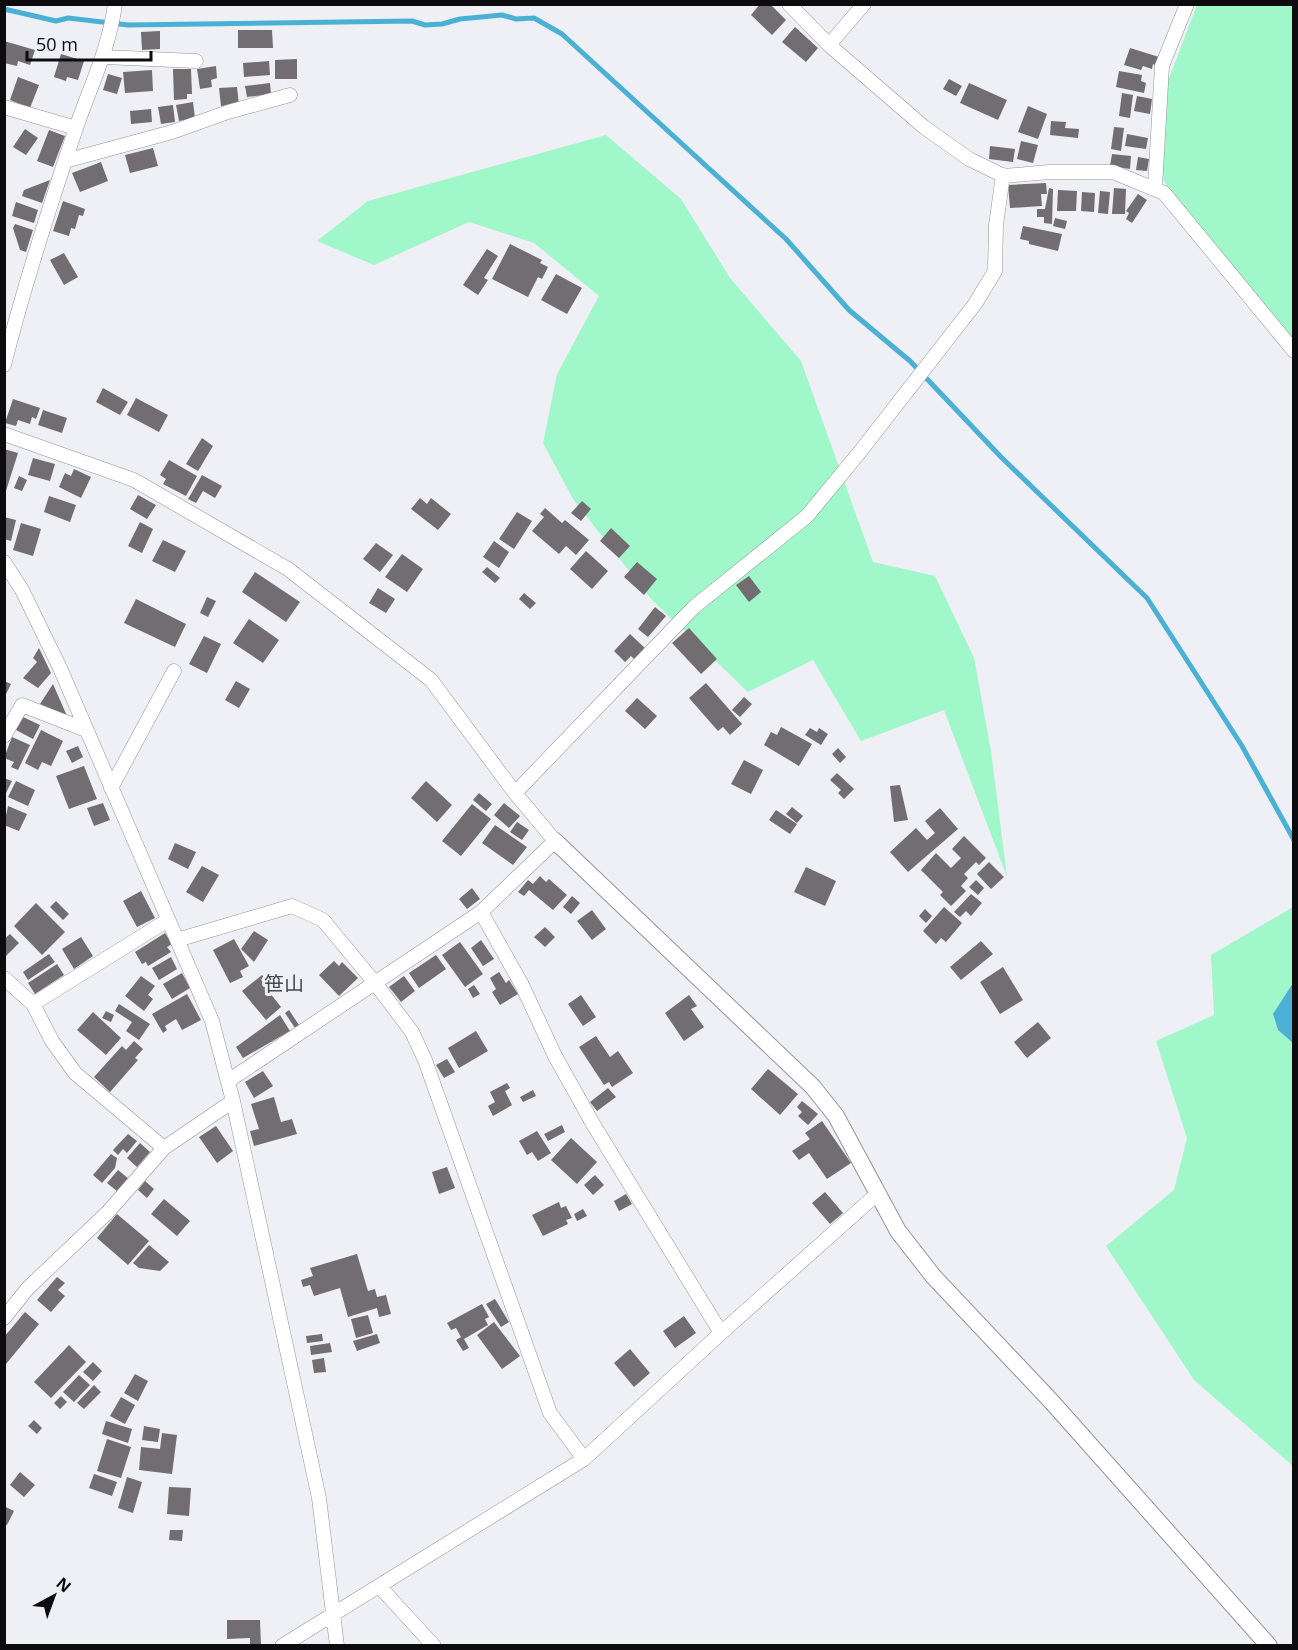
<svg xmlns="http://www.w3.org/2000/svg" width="1298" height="1650" font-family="'Open Sans','Noto Sans JP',sans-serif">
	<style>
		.green { fill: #a0f7c9 }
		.water { fill: #4bb1d4 }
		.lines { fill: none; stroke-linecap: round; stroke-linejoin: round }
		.stream { stroke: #4bb1d4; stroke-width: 5 }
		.building { fill: #716d70 }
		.minor-casing { stroke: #939499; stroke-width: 15 }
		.tertiary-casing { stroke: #939499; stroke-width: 18 }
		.minor { stroke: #fff; stroke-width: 14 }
		.tertiary { stroke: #fff; stroke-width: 16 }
		.labels { text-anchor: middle; stroke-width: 6; stroke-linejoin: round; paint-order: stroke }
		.neighbourhood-label { font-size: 20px; fill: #47484c; stroke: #eef0f5 }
	</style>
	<rect width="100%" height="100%" fill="#eef0f5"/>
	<!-- green -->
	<path class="green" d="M1197,5H1293V344L1190,217L1165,183L1159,170L1168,81Z
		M606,135L681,199L730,278L801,361L873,562L935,576L974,658L991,751L1007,877L944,710L861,741L813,660L748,692L652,600L573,499L543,443L557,374L599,296L534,243L469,222L374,265L317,241L368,201Z
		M1293,907V983L1273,1015L1278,1030L1294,1043L1293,1466L1194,1380L1106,1246L1174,1190L1187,1138L1156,1041L1214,1015L1211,955Z"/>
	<!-- water -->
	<path class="water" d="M1293,983V1043L1278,1030L1273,1014Z"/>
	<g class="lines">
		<!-- stream -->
		<path class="stream" d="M4,9L56,21L68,18L128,25L412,21L425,25L442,24L460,19L502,15L516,19L534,18L562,34L786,239L849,310L910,361L1001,457L1147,598L1242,746L1294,840"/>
	</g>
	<!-- building -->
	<path class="building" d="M760,4H770L786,20L772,35L751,15Z
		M795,27L818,48L806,62L782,42Z
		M238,30H272L273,48H238Z
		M160,31V49L142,50L141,32Z
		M4,41L35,50L30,65L18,61L17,66L4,63Z
		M1130,48L1159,57L1156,66L1153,64L1152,69L1143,66L1141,70L1124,65Z
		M61,54L84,61L78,80L67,77L66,81L54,77Z
		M297,59V79H275V60Z
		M269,61L270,75L244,77L243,63Z
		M216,66L217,78L211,80L212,87L200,89L197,69Z
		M173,69H191L192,94H187V99L174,100Z
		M152,70L153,91L125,93L123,72Z
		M1119,71L1142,75L1141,81L1146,83L1144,93L1116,87Z
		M108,74L122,78L117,94L103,90Z
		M18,77L39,85L30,108L10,100Z
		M949,79L962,86L956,96L943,89Z
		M270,83L271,94L247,97L245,86Z
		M969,83L1007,100L998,120L960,103Z
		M237,87L239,105L221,106L219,88Z
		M1122,93L1133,95L1130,118L1119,116Z
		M1137,96L1152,99L1150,114L1134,111Z
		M193,102L195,118L179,121L176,105Z
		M173,105L175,122L161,124L158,107Z
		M1028,106L1047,114L1038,139L1018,132Z
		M151,109L152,122L131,124L130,111Z
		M1051,121L1066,122L1065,128L1079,129L1078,138L1050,135Z
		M1114,127L1124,128L1121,151L1111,149Z
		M25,129L38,138L26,155L13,147Z
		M49,130L65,136L53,167L37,161Z
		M1127,134L1148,138L1146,149L1125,146Z
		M1021,141L1038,145L1033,163L1017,159Z
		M990,146L1015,149L1013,162L989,159Z
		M153,148L158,166L130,173L125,155Z
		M1112,154L1131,156L1130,169L1110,166Z
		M1138,157L1149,159L1147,171L1136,170Z
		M101,162L108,181L80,192L72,173Z
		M50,180L42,203L22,196L24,190Z
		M1046,183L1047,194H1041L1042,206L1010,208L1008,185Z
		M1049,188L1053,189L1052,224L1044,223V217H1037V209H1045Z
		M1114,188L1126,189L1125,214H1112Z
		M1058,190L1077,191L1076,211H1057Z
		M1100,191L1110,192L1108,214L1098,213Z
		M1082,192L1095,193L1094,212L1081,211Z
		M1138,194L1147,200L1132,223L1126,219L1129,213L1126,211Z
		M63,201L85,209L83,216L79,215L75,229L71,228L69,236L53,231Z
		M16,202L38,210L34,223L12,216Z
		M1055,218L1067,221L1065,229L1053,226Z
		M15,224L33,230L26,252L20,250L13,228Z
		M1023,226L1062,234L1058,251L1029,244V241L1020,239Z
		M510,244L542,260L540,263L548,267L542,279L538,277L528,297L492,279Z
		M487,249L498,256L484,278L488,280L478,295L463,285Z
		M64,253L78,277L64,285L50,260Z
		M556,274L582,288L567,314L541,300Z
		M103,388L128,402L120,415L96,402Z
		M136,398L168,415L159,432L127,415Z
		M13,399L40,408L36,419L32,417L30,424L18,420L16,426L5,423Z
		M43,410L67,418L62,433L38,425Z
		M202,438L213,446L198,471L186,464Z
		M4,449L18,453L5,494H4Z
		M33,458L55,464L50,481L28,475Z
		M169,460L197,476L186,496L163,484L166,479L160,475Z
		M74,469L91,477L81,498L59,487L65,473L71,476Z
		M202,475L222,486L215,498L203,491L196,503L188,499Z
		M19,476L27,480L22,491L14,488Z
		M138,495L156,505L147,519L130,509Z
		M49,496L76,505L70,522L44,512Z
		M420,498L427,504L431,498L451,514L438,530L411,509Z
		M582,501L591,509L581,521L571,513Z
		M545,508L562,523L565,520L589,540L576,555L566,546L559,554L532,531L544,517L540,514Z
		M517,512L532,521L514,549L499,539Z
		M4,517L16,520L11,541L4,539Z
		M140,522L153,529L142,553L128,546Z
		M21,523L41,529L33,556L13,550Z
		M611,528L630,546L619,558L600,541Z
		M163,540L186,551L175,572L152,561Z
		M494,541L509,552L499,568L483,557Z
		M376,543L393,555L380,572L363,559Z
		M586,551L608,571L592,589L570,569Z
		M402,554L423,569L407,592L385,577Z
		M637,562L657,579L644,595L624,577Z
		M487,567L500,578L495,583L482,572Z
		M255,572L300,602L286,622L242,592Z
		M749,576L761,592L749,602L736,585Z
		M378,588L395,599L386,613L369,603Z
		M524,593L536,603L530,609L519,599Z
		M207,597L216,601L208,617L200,613Z
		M136,599L186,624L175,647L124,623Z
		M655,607L666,616L648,637L638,629Z
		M249,619L279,640L263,663L233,643Z
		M689,628L717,659L701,674L672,643Z
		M630,634L648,651L637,662L631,656L625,662L614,651Z
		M204,636L221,644L207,673L189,664Z
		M39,648L51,673L38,688L23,678L37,662L33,658Z
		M4,681L11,684L4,698Z
		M236,681L250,689L239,708L225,700Z
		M706,683L742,724L730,735L723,727L718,731L689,698Z
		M53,684L67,716L40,704Z
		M744,697L752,704L740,717L732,710Z
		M637,698L657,716L645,729L625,711Z
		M23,717L40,725L33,739L16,730Z
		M781,727L812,744L799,766L764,745L771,732L777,735Z
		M810,728L817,732L819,728L828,734L821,745L805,735Z
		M41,730L63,741L51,766L42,762L38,770L25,763Z
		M12,737L30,745L18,770L11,767L14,762L4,758Z
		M78,746L83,757L72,763L66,751Z
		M838,748L846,757L840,763L832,754Z
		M744,760L763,770L751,794L731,784Z
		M84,766L97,799L69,809L56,776Z
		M837,773L854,789L844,799L838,793L841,790L830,780Z
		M4,778L12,781L4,797Z
		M16,781L35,790L28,806L8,797Z
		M426,781L452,805L437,822L411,798Z
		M900,785L908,820L894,822L890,786Z
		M479,793L492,804L486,811L473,800Z
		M103,803L110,820L94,826L87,808Z
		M504,803L520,816L509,828L494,815Z
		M472,804L491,819L461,856L442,841Z
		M8,806L27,814L19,831L4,825Z
		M792,807L803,816L797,823L786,814Z
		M940,808L958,829L908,872L890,852L916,828L927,840L935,833L925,821Z
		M776,810L797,824L790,834L769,820Z
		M517,822L529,830L522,840L510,832Z
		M495,825L527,847L513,865L482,843Z
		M964,836L986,858L979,865L976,862L964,874L968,878L961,886L966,891L951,906L940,895L943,892L921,870L936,853L951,868L961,858L952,849Z
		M175,843L196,852L188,869L168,859Z
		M989,862L1004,877L991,889L977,874Z
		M202,866L219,875L203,902L186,892Z
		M806,867L836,881L825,906L794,892Z
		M540,876L546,882L549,879L567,895L553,910L529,890L524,896L518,892L528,880L533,884Z
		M976,880L984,888L978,895L969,887Z
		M472,888L480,899L467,909L459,899Z
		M141,891L155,918L137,927L123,901Z
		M971,894L982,903L971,916L966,911L960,917L954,912Z
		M572,896L580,903L571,914L563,907Z
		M56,901L69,914L63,920L50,907Z
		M36,903L65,932L42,955L14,926Z
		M944,907L962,923L946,942L941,938L936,944L923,931Z
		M925,909L932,916L926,923L919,916Z
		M592,910L606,929L592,940L577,921Z
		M545,927L555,937L545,947L534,937Z
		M254,931L268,940L254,962L241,949Z
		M165,933L172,944L167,947L171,952L148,966L146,962L142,964L135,952Z
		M10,934L19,943L4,958V939Z
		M81,937L93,956L74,969L62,949Z
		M234,939L249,966L240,971L243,977L230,983L213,950Z
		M481,940L494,959L483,966L471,948Z
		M981,941L993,954L961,980L950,967Z
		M460,942L483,974L465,987L442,955Z
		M49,954L55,962L28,980L23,972Z
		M436,955L446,969L419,988L409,973Z
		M171,957L177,969L159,980L152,968Z
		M334,961L339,966L342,962L358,978L339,996L319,975Z
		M57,964L64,975L35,994L28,983Z
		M1003,967L1023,1000L1000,1014L980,982Z
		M499,972L506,983L509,980L518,994L500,1005L492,992L496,989L490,978Z
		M182,973L190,988L172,999L163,984Z
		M262,975L270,984L266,988L281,1007L266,1020L242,991Z
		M141,976L155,986L148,995L153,999L144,1011L125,996Z
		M404,976L415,991L401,1002L389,987Z
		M474,985L480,994L473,998L468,989Z
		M187,994L201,1020L182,1030L176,1019L165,1026L167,1030L163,1033L152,1014Z
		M581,995L596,1017L583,1026L568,1004Z
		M689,995L697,1006L691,1009L704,1027L684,1041L665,1013Z
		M119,1004L150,1024L139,1040L126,1031L132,1022L115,1011Z
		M289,1010L299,1025L295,1028L285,1013Z
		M106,1011L114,1015L111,1022L102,1018Z
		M93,1012L121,1038L106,1055L77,1030Z
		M280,1015L290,1031L243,1058L236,1047Z
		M1038,1022L1051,1038L1027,1058L1014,1042Z
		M476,1031L488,1051L459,1068L448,1048Z
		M596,1036L610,1057L618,1051L633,1073L612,1087L609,1082L604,1085L579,1047Z
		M134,1041L143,1049L135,1058L138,1060L110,1092L94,1077L122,1046L126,1050Z
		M447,1059L455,1072L444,1078L436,1065Z
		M768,1069L798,1094L780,1115L751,1089Z
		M263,1071L273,1086L254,1098L245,1082Z
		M507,1083L510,1088L505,1091L512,1105L493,1116L488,1106L495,1102L490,1092Z
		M608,1088L616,1097L597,1111L590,1102Z
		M533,1090L536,1096L523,1102L520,1097Z
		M274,1097L281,1122L292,1119L297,1134L254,1146L250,1131L259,1129L251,1104Z
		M802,1101L818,1114L808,1125L798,1116L802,1112L797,1107Z
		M822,1121L851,1163L827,1179L809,1153L799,1160L792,1151L810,1139L805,1133Z
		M562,1125L565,1132L548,1141L544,1134Z
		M216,1126L233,1151L217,1163L199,1137Z
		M537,1131L551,1153L538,1161L532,1152L527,1155L519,1141Z
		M128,1134L137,1141L127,1153L123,1149L118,1155L113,1150Z
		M571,1138L597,1162L577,1184L551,1160Z
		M140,1143L150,1152L137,1167L127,1158Z
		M111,1154L117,1158L115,1168L102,1183L93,1175Z
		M447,1167L455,1188L439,1194L432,1172Z
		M118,1170L129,1179L118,1192L107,1183Z
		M595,1175L604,1185L593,1195L584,1185Z
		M145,1181L154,1189L147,1198L138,1190Z
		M825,1192L843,1213L830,1224L812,1203Z
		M626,1194L632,1204L619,1211L614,1201Z
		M164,1199L190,1221L177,1236L151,1214Z
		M559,1202L561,1208L566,1206L572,1218L566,1220L568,1224L543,1236L532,1215Z
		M583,1209L587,1216L577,1221L574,1214Z
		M117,1214L149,1241L128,1265L97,1238Z
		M149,1245L169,1262L160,1271L139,1268L133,1263Z
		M357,1254L368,1291L375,1289L377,1297L386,1295L391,1314L379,1317L377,1308L348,1317L340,1288L314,1296L310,1285L303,1287L301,1280L313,1276L310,1268Z
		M57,1277L65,1283L58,1290L65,1296L51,1312L37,1300Z
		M495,1299L509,1322L501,1327L486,1304Z
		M482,1304L489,1317L485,1319L488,1325L464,1339L469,1348L463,1351L456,1340L461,1337L456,1328L451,1330L447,1323Z
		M25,1312L39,1324L6,1364L4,1337Z
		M368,1315L373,1333L356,1338L351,1319Z
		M684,1316L696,1333L675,1348L663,1331Z
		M494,1322L520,1356L502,1369L477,1335Z
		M322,1334L323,1341L307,1343L306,1336Z
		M377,1334L380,1343L357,1351L353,1341Z
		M330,1343L332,1352L311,1355L310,1346Z
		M69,1345L86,1362L51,1398L34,1382Z
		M630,1349L650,1373L634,1387L614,1363Z
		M324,1358L326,1372L314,1373L312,1360Z
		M93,1362L102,1371L93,1381L83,1372Z
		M135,1374L148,1381L138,1401L124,1393Z
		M79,1375L90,1385L74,1402L63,1392Z
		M94,1385L101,1392L84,1409L77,1403Z
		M61,1396L67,1402L60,1409L54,1403Z
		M121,1397L135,1405L125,1424L110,1416Z
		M34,1420L42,1428L37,1434L28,1426Z
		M106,1421L132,1429L128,1443L102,1434Z
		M144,1426L160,1429L158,1442L142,1440Z
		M162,1433L177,1435L172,1474L139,1470L141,1447L160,1449Z
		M107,1439L131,1447L121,1478L97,1471Z
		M20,1472L35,1485L24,1497L10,1485Z
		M94,1474L117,1482L112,1496L89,1488Z
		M127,1477L142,1482L133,1513L118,1508Z
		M169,1487L191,1488L189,1516L167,1514Z
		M4,1506L14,1511L7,1525L4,1524Z
		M170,1530H183L182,1541L169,1540Z
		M227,1620H260L261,1646H250V1638L227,1639Z"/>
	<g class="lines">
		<!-- minor casing -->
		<g class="minor-casing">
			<path id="minor" d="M789,4L829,45L924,127L969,159L1004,176L1049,172H1113L1164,193L1294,351
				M829,45L864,4
				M104,57L196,61
				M4,107L76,128
				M65,161L172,132L228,112L290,95
				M1155,187L1162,66L1187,4
				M4,365C24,286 49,208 75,131C89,89 109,50 115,4
				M4,434L134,480L288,569L431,680L515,793L555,841L481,912L228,1081
				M4,562L22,590L60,668L212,1021L233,1101L319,1498L337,1646
				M4,736L22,705L86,730
				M111,788L174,671
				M515,793L694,607L807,516L859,453L975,304L995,271L996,225L1003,175
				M481,912L522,985L555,1056L593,1124L721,1333
				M177,940L292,906L323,920L375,983L412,1032L425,1060L550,1413L584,1459
				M4,978L33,1004L52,1041L75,1073L164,1148
				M33,1004L168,920
				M4,1318L28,1288L108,1212L164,1148L233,1101
				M379,1586L434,1646
				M282,1646L584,1459L721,1333L877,1194"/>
		</g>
		<!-- tertiary casing -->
		<g class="tertiary-casing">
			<path id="tertiary" d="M555,841L813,1087L836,1116L898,1231L933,1276L1051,1401L1269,1646"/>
		</g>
		<!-- minor -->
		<use href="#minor" class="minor"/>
		<!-- tertiary -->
		<use href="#tertiary" class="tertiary"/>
	</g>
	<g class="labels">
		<!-- neighbourhood labels -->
		<g class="neighbourhood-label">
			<text x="284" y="991">笹山</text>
		</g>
	</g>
	<!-- border -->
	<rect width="1298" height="1650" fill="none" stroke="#0c0c0e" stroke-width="12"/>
	<!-- north arrow -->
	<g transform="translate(54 1596) rotate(41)" stroke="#eef0f5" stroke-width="4.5" paint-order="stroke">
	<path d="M0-4.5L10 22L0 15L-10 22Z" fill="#0c0c0e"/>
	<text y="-9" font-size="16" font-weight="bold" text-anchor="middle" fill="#0c0c0e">N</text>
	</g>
	<!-- scale -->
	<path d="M27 51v9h124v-9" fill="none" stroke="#0c0c0e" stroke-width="3"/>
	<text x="36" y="51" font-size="18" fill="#0c0c0e" stroke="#eef0f5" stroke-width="4.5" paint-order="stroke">50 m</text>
</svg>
